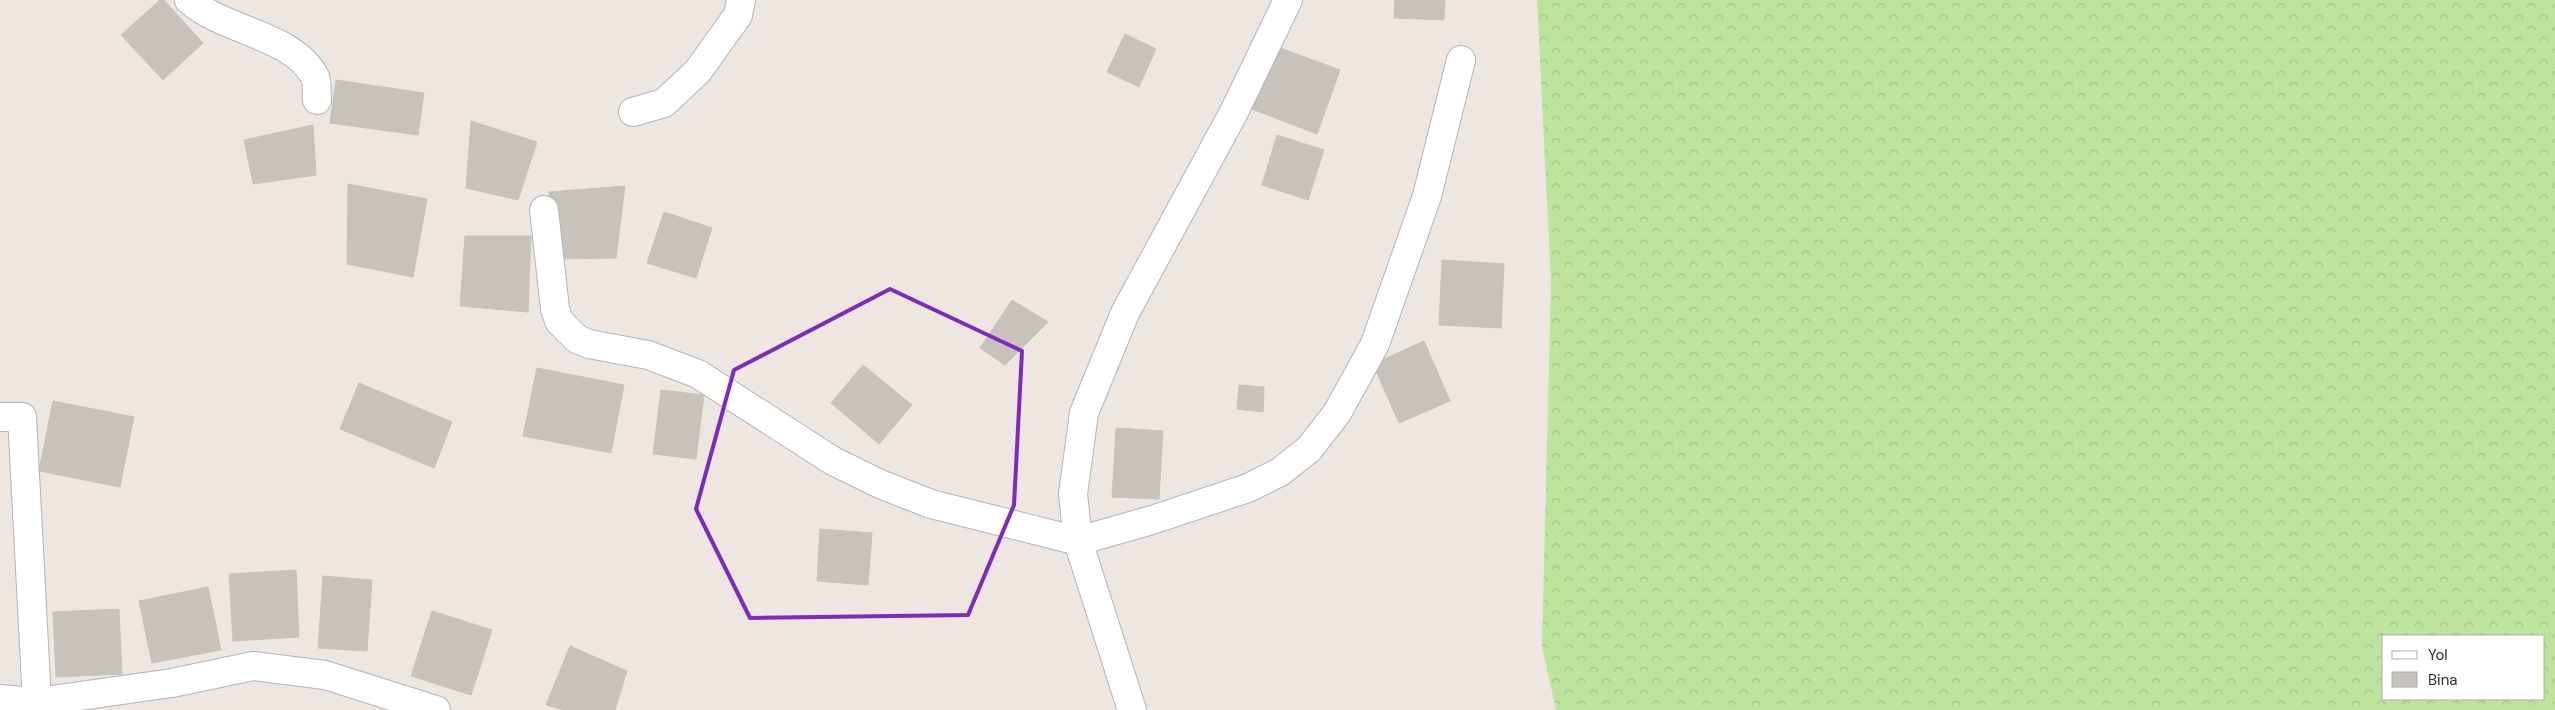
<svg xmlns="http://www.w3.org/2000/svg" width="2555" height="710" font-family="'DM Sans',sans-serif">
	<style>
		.forest { fill: url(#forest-crowns); fill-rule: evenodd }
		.building { fill: #c7c2bb; stroke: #cac2b9 }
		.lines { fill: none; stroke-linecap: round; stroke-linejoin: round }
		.minor-casing { stroke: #b0b4bd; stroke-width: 30 }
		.minor { stroke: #fff; stroke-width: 28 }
		.marked { fill: none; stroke: #7b2cbf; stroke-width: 4; stroke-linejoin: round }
	</style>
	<defs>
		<pattern id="forest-crowns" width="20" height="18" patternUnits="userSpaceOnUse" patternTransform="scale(1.25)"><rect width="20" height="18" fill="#bde49d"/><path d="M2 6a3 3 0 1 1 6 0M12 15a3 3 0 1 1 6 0" fill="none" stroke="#a3c488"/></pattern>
	</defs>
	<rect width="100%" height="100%" fill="#eee6e0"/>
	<!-- forest -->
	<path class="forest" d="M1537,0H2555V710H1556L1542,646L1551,283ZM2384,636H2544V699H2384Z"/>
	<!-- building -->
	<path class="building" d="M160,0H164L203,43L163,80L121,35Z
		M1395,0H1445L1444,20L1394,18Z
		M1125,34L1156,49L1139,87L1107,72Z
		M1275,46L1340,70L1317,134L1252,109Z
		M336,80L424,93L418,135L330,123Z
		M471,121L537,142L518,200L466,188Z
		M313,125L316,175L253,184L244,140Z
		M1277,135L1324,150L1308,200L1262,185Z
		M348,184L427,199L413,277L347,264Z
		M625,186L616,258L551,259L549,192Z
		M664,212L712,228L696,278L647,263Z
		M465,236H531L528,312L460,306Z
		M1442,260L1504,264L1501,328L1439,325Z
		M1012,300L1048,322L1005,365L980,348Z
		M1424,341L1450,401L1399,423L1373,364Z
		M863,365L912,405L879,444L831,403Z
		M537,368L624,385L611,453L523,436Z
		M359,383L452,422L434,468L340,429Z
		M1239,385L1264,387L1263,412L1237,409Z
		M661,390L704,395L696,459L653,454Z
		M53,401L134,417L120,487L39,471Z
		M1116,428L1163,431L1159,499L1112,497Z
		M820,529L872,533L868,585L817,581Z
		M296,570L299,637L233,641L229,574Z
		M323,576L372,580L367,651L318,648Z
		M208,587L221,650L152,663L139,601Z
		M119,609L122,674L56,677L53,612Z
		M432,611L492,630L471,695L411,676Z
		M570,646L627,671L615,710H564L546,705Z"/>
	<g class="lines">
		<!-- minor casing -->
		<g class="minor-casing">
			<path id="minor" d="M189,0C223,31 294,35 315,77C318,83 316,93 317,100
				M633,112L664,103L698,71L738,15L741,0
				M544,210L555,309L559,321L577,339L589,344L648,355L698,374L833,461L880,484L931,504L1078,541L1152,520L1248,488L1280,472L1309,449L1337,413L1375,344L1427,196L1461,60
				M0,417H22L37,702
				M0,699L37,702L172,683L253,666L325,675L436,710
				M1132,710L1078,541L1073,494L1084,413L1125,313L1234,112L1288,0"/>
		</g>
		<!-- minor -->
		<use href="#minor" class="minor"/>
	</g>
	<!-- marked area -->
	<path class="marked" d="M890,289L1022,351L1014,505L968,615L750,618L696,509L734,370Z"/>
	<!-- legend -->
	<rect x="2382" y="635" width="162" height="65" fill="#ffffff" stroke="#ababab"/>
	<rect x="2392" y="651" width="25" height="8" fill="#ffffff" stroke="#ababab"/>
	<text x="2428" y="660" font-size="15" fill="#2d2d2d">Yol</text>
	<rect x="2392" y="672" width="25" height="15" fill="#c7c2bb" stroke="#ababab"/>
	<text x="2428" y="685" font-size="15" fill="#2d2d2d">Bina</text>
</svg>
